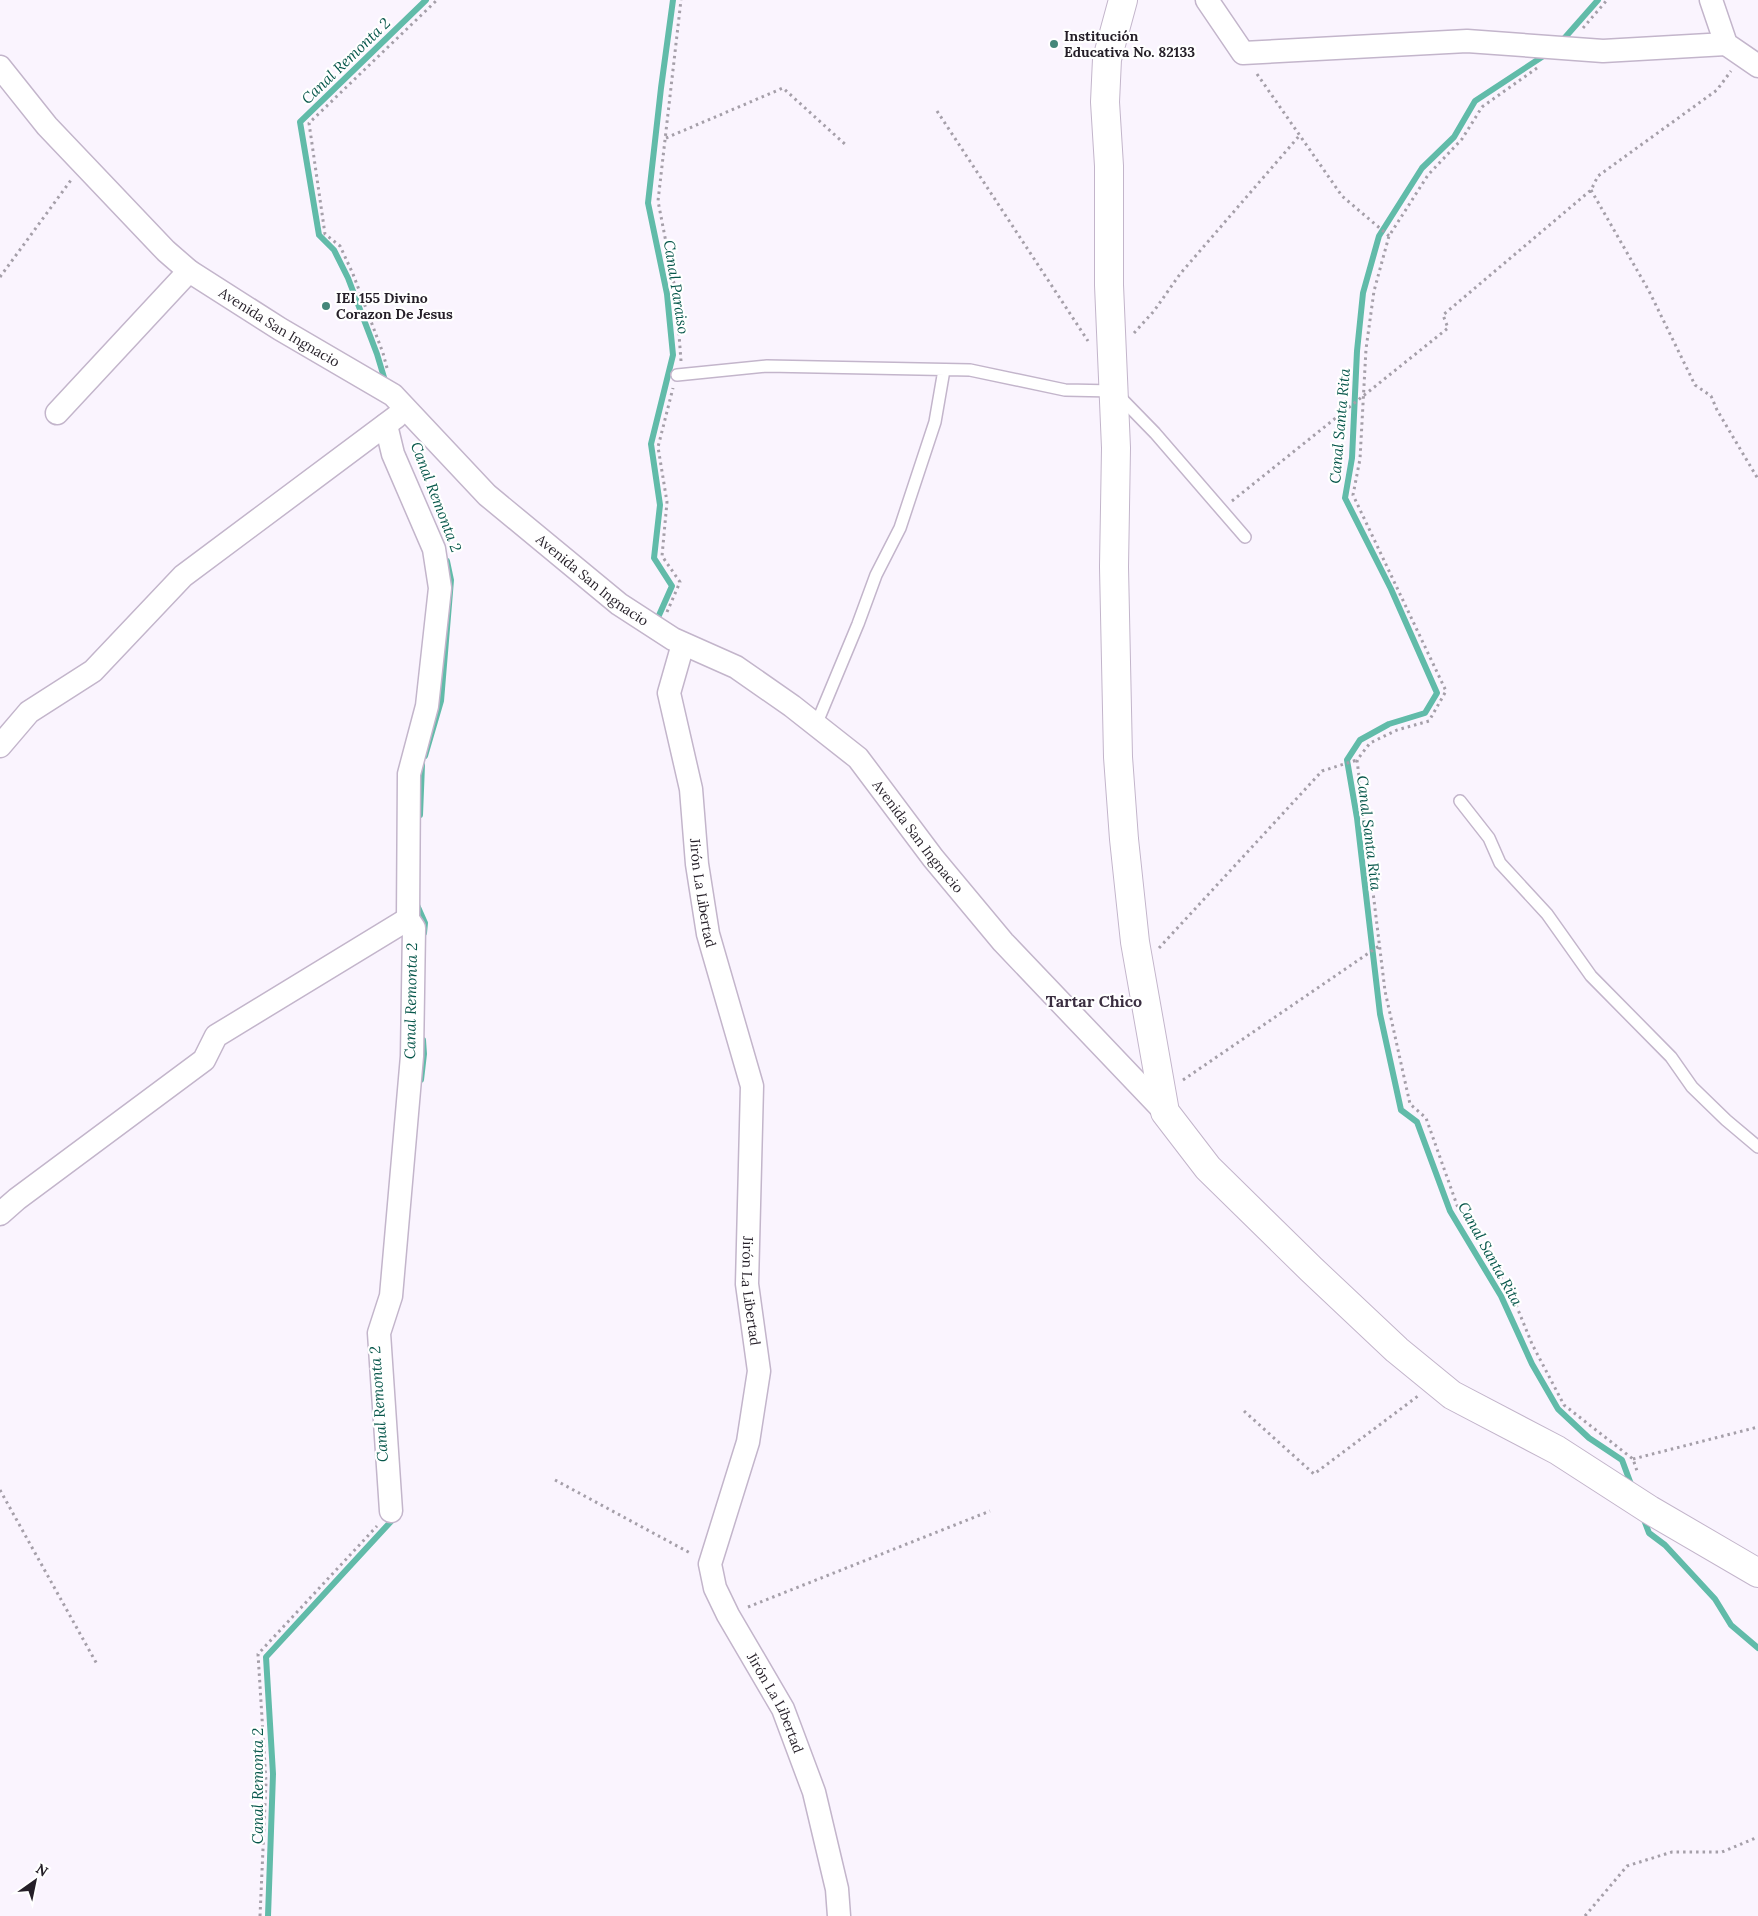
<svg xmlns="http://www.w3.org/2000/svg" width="1758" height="1916" font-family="Lora,serif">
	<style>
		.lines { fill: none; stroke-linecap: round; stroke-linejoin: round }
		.stream { stroke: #61bba9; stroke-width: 6 }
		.lane-casing { stroke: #c3b5cb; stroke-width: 14 }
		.street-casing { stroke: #c3b5cb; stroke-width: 25 }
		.secondary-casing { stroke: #c3b5cb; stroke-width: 30 }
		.path { stroke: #a59fa9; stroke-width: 3; stroke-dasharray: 2.5 4; stroke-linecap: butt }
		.lane { stroke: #fff; stroke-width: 11 }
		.street { stroke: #fff; stroke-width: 22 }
		.secondary { stroke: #fff; stroke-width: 28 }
		.poi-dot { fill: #448779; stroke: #fff; stroke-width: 2 }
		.labels { text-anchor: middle; stroke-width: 4.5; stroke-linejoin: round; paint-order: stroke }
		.poi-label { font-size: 14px; font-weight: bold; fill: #251f28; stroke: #fff; text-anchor: start }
		.street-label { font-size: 14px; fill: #251f28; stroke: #fff }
		.water-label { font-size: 15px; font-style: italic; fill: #07574b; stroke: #fff }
		.quarter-label { font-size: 16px; font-weight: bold; fill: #3a2e40; stroke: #fff }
	</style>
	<rect width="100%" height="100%" fill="#faf4fe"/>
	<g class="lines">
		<!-- stream -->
		<path class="stream" d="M1561,42L1598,0
			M1548,53L1475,101L1454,137L1422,168L1379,236L1363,293L1357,351L1352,458L1345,498L1391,589L1437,693L1425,713L1389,724L1360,740L1347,760L1357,818L1380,1014L1401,1110L1417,1122L1450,1211L1501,1296L1532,1364L1558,1409L1589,1438L1622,1460L1632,1487
			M386,384L377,354L348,278L334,250L319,235L300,122L426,0
			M656,622L672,586L654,558L660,505L651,444L673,355L667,294L648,203L661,88L673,0
			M425,756L441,701L451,580L447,561
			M420,815L422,765
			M417,905L425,923L424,933
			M421,1080L424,1054L423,1040
			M1643,1517L1649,1533L1665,1545L1715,1599L1731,1625L1758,1648
			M268,1916L273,1774L266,1657L396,1516"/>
		<!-- lane casing -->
		<g class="lane-casing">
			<path id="lane" d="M677,375L767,366L970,370L1065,390L1114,391L1155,433L1245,537
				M816,725L858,624L876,575L900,528L935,422L944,370
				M1460,801L1489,838L1500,863L1547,914L1591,976L1671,1057L1692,1087L1726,1120L1758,1147"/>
		</g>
		<!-- street casing -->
		<g class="street-casing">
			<g id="street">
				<path d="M1207,0L1243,53L1467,41L1603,51L1726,44"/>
				<path d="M1711,0L1726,44L1758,66"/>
				<path id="s1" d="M0,67L47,126L166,251L189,271L280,329L393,395L487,495L619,604L673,639L736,667L792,706L858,758L933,858L1003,942L1165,1112"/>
				<path d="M57,413L189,271"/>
				<path d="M386,425L393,454L434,549L440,588L427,706L409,774L408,919L414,928L412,1056L391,1296L379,1333L391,1511"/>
				<path id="s2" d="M683,644L669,693L691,789L697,864L708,934L752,1086L747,1284L759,1371L748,1442L710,1564L715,1588L728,1615L783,1709L814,1792L837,1889L839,1916"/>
				<path d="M0,746L29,712L93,671L183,576L396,417"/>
				<path d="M0,1214L17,1199L204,1060L216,1036L408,919"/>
			</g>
		</g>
		<!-- secondary casing -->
		<g class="secondary-casing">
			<path id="secondary" d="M1123,0L1107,59L1105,102L1109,166V285L1116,448L1114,567L1118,757L1124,839L1135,942L1165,1112L1208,1168L1311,1269L1397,1350L1452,1395L1557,1450L1650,1510L1758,1573"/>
		</g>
		<!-- path -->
		<path class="path" d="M1583,28L1607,0
			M1537,68L1482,107L1462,139L1428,175L1389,236L1374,291L1366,349L1360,459L1353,495L1446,691L1429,721L1397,730L1370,743L1357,760L1385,991L1410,1104L1426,1118L1458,1208L1512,1295L1532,1344L1564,1405L1633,1459L1638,1474
			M1257,74L1342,196L1389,236
			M937,111L1088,341
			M666,138L783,88L847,146
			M1591,190L1649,291L1695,385L1711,396L1717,410L1758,479
			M0,277L71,180
			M1134,333L1154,311L1180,274L1300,135
			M681,361L676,294L658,201L681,0
			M387,368L383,353L353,274L340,246L325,234L309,123L437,0
			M1232,501L1448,328L1443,315L1591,190L1598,176L1717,90L1731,71
			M667,612L680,582L662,556L667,502L658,447L673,388
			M1159,948L1322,771L1357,760
			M1183,1080L1379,946
			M1244,1411L1314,1474L1418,1396
			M1633,1459L1758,1427
			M555,1480L692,1554
			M0,1490L98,1666
			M748,1607L990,1511
			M260,1916L266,1782L258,1654L377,1526
			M1585,1916L1627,1866L1672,1852H1722L1758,1837"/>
		<!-- lane -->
		<use href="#lane" class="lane"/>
		<!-- street -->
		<use href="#street" class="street"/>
		<!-- secondary -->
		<use href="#secondary" class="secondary"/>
	</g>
	<!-- markers -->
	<g class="poi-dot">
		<circle cx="1054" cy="44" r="5"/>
		<circle cx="326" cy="306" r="5"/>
	</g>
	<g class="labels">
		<!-- poi labels -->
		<g class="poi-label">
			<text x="1064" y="41">Institución<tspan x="1064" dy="16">Educativa No. 82133</tspan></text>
			<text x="336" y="303">IEI 155 Divino<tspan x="336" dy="16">Corazon De Jesus</tspan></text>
		</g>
		<!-- street labels -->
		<g class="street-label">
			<text dy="5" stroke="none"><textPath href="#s1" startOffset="385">Avenida San Ingnacio</textPath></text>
			<text dy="5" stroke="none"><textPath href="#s1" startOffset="790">Avenida San Ingnacio</textPath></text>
			<text dy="5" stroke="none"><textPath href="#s1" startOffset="1210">Avenida San Ingnacio</textPath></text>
			<text dy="5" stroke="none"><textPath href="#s2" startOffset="254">Jirón La Libertad</textPath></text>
			<text dy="5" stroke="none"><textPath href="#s2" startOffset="659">Jirón La Libertad</textPath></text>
			<text dy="5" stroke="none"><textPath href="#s2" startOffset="1094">Jirón La Libertad</textPath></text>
		</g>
		<!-- water labels -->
		<g class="water-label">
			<text transform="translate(346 61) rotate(-44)" y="5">Canal Remonta 2</text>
			<text transform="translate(676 287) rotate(81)" y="5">Canal Paraiso</text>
			<text transform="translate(1340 426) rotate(-85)" y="5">Canal Santa Rita</text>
			<text transform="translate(436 497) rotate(69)" y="5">Canal Remonta 2</text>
			<text transform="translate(1369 833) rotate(83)" y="5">Canal Santa Rita</text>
			<text transform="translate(411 1001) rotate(-89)" y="5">Canal Remonta 2</text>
			<text transform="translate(1490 1254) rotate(61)" y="5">Canal Santa Rita</text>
			<text transform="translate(379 1404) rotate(-94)" y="5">Canal Remonta 2</text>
			<text transform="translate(258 1786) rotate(-90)" y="5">Canal Remonta 2</text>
		</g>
		<!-- quarter labels -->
		<g class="quarter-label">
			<text x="1094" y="1007">Tartar Chico</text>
		</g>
	</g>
	<!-- north arrow -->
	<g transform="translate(35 1881) rotate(33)" stroke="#ffffff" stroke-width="4" paint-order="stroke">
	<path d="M0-4L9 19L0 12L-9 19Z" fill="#251f28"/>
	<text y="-8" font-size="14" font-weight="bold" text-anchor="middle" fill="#251f28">N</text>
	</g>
</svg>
